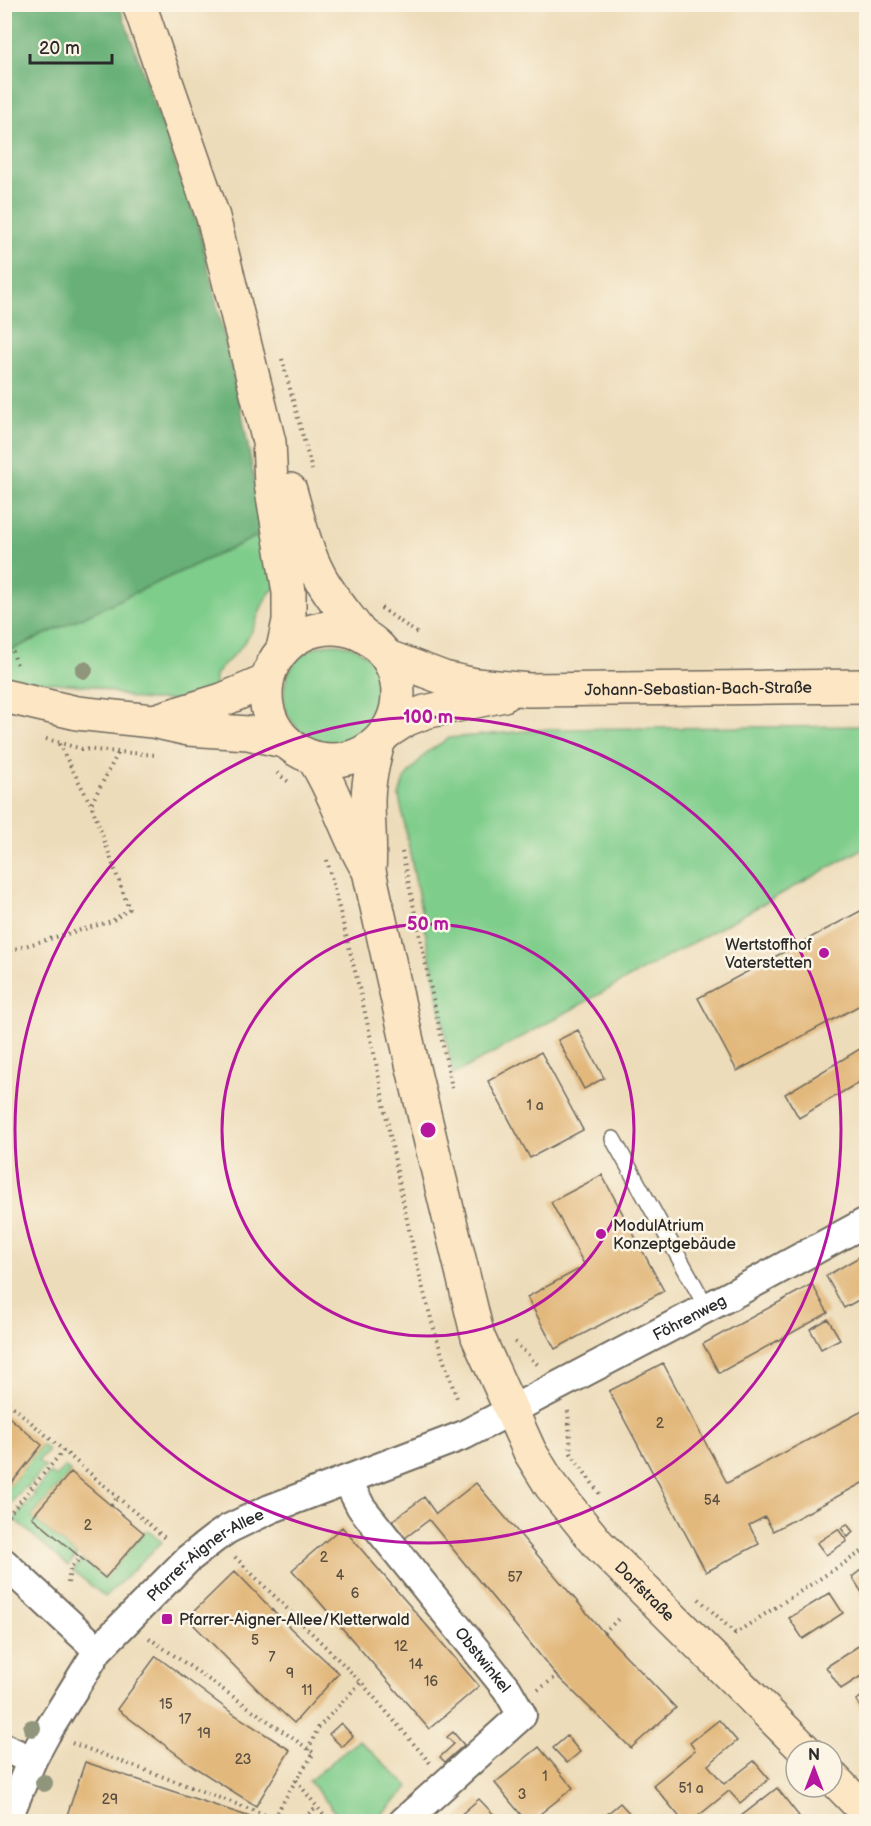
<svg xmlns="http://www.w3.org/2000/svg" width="871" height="1826" font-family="'Balsamiq Sans',sans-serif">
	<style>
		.green { fill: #7fcd8b; stroke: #557c5b; stroke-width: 1.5 }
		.forest { fill: #67b077; stroke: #496e51; stroke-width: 1.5 }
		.building { fill: #e2b87c }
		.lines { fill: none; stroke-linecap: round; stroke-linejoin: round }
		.lane-casing { stroke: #6f695d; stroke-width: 18 }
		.street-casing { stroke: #6f695d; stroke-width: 32 }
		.secondary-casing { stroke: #6f695d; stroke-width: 36 }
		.path { stroke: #6f695d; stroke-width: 4; stroke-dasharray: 1.5 4.5; stroke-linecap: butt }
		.lane { stroke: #fff; stroke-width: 15 }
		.street { stroke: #fff; stroke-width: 28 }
		.secondary { stroke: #fce6c4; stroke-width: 33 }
		.tree { fill: #90967b }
		.ring { fill: none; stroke: #b5179e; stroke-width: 3 }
		.poi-dot { fill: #b5179e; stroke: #fcf5e5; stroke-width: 2 }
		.labels { text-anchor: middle; stroke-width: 5; stroke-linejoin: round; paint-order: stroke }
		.number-label { font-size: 14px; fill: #594e3f }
		.street-label { font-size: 16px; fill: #2b2b2b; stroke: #fcf5e5 }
		.poi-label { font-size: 16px; fill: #2b2b2b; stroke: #fcf5e5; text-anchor: start }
		.centre { fill: #b5179e; stroke: #fcf5e5; stroke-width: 3 }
		.ring-label { font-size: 18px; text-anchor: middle; font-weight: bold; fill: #b5179e; stroke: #fcf5e5; stroke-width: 5; stroke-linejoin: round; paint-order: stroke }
	</style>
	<rect width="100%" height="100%" fill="#fcf5e5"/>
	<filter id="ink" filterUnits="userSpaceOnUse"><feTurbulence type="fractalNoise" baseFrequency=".0167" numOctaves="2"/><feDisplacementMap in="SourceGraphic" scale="12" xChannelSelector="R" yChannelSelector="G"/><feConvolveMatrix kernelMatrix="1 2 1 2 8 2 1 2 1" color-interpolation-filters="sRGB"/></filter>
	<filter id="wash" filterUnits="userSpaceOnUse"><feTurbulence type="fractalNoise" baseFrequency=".008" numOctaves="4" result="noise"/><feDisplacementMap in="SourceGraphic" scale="24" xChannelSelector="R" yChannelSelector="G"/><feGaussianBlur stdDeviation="1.35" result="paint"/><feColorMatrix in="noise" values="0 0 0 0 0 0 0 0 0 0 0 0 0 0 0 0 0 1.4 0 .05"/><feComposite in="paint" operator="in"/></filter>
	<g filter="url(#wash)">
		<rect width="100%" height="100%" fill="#eddcb9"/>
		<!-- green -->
		<path class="green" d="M264,533L278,586C262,595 260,615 252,631C243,649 227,660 215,675V690L176,700H147L131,698L94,686L4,679V653Z
			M284 694a50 50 0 1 1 100 0a50 50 0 1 1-100 0Z
			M866,726V847L453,1075L399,796L404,779L427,752L449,738L548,729Z
			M42,1445L48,1450L38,1461L45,1467L27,1488L25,1487L5,1510V1487L7,1489Z
			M65,1467L71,1472L32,1517L77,1555L68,1566L14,1519L35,1495L33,1493L50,1473L55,1477Z
			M147,1530L162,1542L105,1597L73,1571L82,1560L105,1578Z
			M359,1740L409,1787L375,1821H343L309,1781Z"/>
		<!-- forest -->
		<path class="forest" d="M4,5H119L199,229L241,408L264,533L5,653Z"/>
		<g id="blocks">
			<!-- building -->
			<path class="building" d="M866,908V1002L737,1071L698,998Z
				M578,1030L604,1078L584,1089L558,1040Z
				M863,1047L866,1053V1078L799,1118L785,1094Z
				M541,1052L583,1130L530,1158L488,1081Z
				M602,1175L664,1291L555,1349L527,1297L585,1266L551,1202Z
				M866,1253V1296L844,1308L826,1276Z
				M812,1284L828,1313L719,1373L703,1344Z
				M828,1319L840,1339L821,1349L810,1329Z
				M663,1363L727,1483L866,1409V1481L773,1531L765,1517L749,1525L759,1544L706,1572L609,1391Z
				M4,1413L42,1445L7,1489L4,1487Z
				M71,1472L144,1533L105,1578L32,1517Z
				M476,1483L604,1633L676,1708L631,1748L557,1676L429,1520L405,1538L392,1521L424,1497L436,1514Z
				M847,1524L853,1532L848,1537L841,1528Z
				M342,1527L479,1686L429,1729L292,1570Z
				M838,1529L847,1541L826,1555L817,1543Z
				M866,1566V1599L852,1577Z
				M235,1571L287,1625L339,1673L294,1723L258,1690L187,1618Z
				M830,1593L843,1613L803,1639L789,1618Z
				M866,1641V1673L841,1689L826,1667Z
				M156,1656L232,1713L290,1750L256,1806L194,1767L117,1709Z
				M866,1694V1717L856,1700Z
				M719,1720L737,1741L708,1765L724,1784L754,1761L769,1779L740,1803L729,1791L692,1821H683L653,1785L695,1750L690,1743Z
				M341,1723L353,1736L342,1747L329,1734Z
				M453,1732L464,1745L445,1762L440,1757L454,1744L447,1737Z
				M567,1736L580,1752L567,1763L553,1748Z
				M539,1747L573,1788L531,1821H526L495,1783Z
				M85,1762L262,1821H65Z
				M777,1788L799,1816L792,1821H743L740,1817Z
				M479,1799L500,1821H454L457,1818Z
				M620,1803L637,1821H599Z"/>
		</g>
	</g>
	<g filter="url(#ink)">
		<use href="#blocks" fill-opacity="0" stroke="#6f695d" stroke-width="1.5"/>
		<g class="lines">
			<!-- lane casing -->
			<g class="lane-casing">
				<path id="lane" d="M613,1139L707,1308"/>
			</g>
			<!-- street casing -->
			<g class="street-casing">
				<g id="street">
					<path id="s1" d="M347,1480L361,1507L507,1689L522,1715L403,1822"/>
					<path d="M4,1563L98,1650"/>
					<path d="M4,1748L32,1760"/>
					<path id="s2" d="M6,1822L32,1760L46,1734L98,1650L188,1559L215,1538L228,1529L270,1509L464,1435L737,1292L866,1222"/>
				</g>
			</g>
			<!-- secondary casing -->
			<g class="secondary-casing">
				<g id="secondary">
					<path d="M139,4L213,217L269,442L271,484L289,592V621L283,649"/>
					<path d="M290,490C298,518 305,549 319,575C330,596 346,614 360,633"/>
					<circle cx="332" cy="694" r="66"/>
					<path id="s3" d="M388,657L444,678L476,685L529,690L866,686"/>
					<path d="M4,696L77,713L152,721L188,729L248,733L287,742"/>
					<path d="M157,720L222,700L267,681"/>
					<path d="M387,732L407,719L425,712L504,695"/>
					<path id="s4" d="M378,743C373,761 368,781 368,800C368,824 371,847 369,871L413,1068L478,1337L530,1452L551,1486L598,1544L806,1751"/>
					<path d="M313,758C336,792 345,831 366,866"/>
					<path d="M832,1777L866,1812"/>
				</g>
			</g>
			<!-- path -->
			<path class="path" d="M282,359L312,470
				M381,608L417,633
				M4,643L12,650L18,668
				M46,739L82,749L157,755
				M59,744L90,803
				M277,773L290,783
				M402,852L452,1088
				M327,860C344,929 363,998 377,1068C399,1179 417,1292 457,1398
				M4,952L112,921L129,909L91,804L118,753
				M515,1342L539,1366
				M4,1399L167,1540
				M568,1411L571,1453L601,1496
				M111,1505L118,1497
				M4,1520L64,1450
				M235,1557L361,1682L430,1763
				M68,1583L70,1569L80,1558
				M699,1599L735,1633
				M604,1633L620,1617
				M734,1634L866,1549
				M149,1638L314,1753L296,1780L329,1822
				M538,1690L557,1676
				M72,1743L274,1818L296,1780
				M308,1750L318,1728L361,1682
				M274,1818L286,1822
				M300,1822L316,1807"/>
			<!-- lane -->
			<use href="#lane" class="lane"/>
			<!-- street -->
			<use href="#street" class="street"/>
			<!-- secondary -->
			<use href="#secondary" class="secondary"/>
		</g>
		<!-- trees -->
		<g class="tree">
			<circle cx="84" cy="670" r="9"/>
			<circle cx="32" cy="1728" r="9"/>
			<circle cx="44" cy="1783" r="9"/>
		</g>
	</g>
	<!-- distance rings -->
	<g class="ring">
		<circle cx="428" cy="1130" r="206"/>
		<circle cx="428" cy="1130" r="413"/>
	</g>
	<!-- markers -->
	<g class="poi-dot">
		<circle cx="824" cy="953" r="6"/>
		<circle cx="601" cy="1234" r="6"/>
		<rect x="161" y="1613" width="12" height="12" rx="3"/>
	</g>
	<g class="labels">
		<!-- number labels -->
		<g class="number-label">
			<text x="535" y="1110">1 a</text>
			<text x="660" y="1428">2</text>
			<text x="712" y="1505">54</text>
			<text x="88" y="1530">2</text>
			<text x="324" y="1562">2</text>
			<text x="340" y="1580">4</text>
			<text x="515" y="1582">57</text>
			<text x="355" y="1598">6</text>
			<text x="255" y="1645">5</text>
			<text x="401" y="1651">12</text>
			<text x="272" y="1662">7</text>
			<text x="416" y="1669">14</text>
			<text x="290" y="1678">9</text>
			<text x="431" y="1686">16</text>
			<text x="307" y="1695">11</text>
			<text x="166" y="1709">15</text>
			<text x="185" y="1724">17</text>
			<text x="204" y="1738">19</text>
			<text x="243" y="1764">23</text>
			<text x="545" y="1781">1</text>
			<text x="691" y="1793">51 a</text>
			<text x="522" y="1799">3</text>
			<text x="110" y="1804">29</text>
		</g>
		<!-- street labels -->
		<g class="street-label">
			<text dy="6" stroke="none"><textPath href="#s3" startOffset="315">Johann-Sebastian-Bach-Straße</textPath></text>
			<text dy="6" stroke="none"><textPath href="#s2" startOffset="882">Föhrenweg</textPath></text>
			<text dy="6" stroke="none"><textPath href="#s2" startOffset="340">Pfarrer-Aigner-Allee</textPath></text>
			<text dy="6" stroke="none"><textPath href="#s4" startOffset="915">Dorfstraße</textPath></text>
			<text dy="6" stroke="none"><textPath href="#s1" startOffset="226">Obstwinkel</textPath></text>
		</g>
		<!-- poi labels -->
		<g class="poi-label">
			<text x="812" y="950" text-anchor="end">Wertstoffhof<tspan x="812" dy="18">Vaterstetten</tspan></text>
			<text x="613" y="1231">ModulAtrium<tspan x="613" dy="18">Konzeptgebäude</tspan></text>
			<text x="179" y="1625">Pfarrer-Aigner-Allee/Kletterwald</text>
		</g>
	</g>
	<circle cx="428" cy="1130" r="9" class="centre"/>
	<g class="ring-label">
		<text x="428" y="723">100 m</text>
		<text x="428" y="930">50 m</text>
	</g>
	<!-- margin -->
	<rect width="871" height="1826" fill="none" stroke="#fcf5e5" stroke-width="24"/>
	<!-- north arrow -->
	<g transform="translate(814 1769)"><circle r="28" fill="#fcf5e5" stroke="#a8a49b" stroke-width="1.5"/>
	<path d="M0-4.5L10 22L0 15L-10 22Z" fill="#b5179e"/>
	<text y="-9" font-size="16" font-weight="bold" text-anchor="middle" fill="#2b2b2b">N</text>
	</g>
	<!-- scale -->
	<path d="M30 54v9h82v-9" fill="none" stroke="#2b2b2b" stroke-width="3"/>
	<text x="39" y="54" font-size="18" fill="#2b2b2b" stroke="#fcf5e5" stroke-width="4.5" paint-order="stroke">20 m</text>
</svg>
